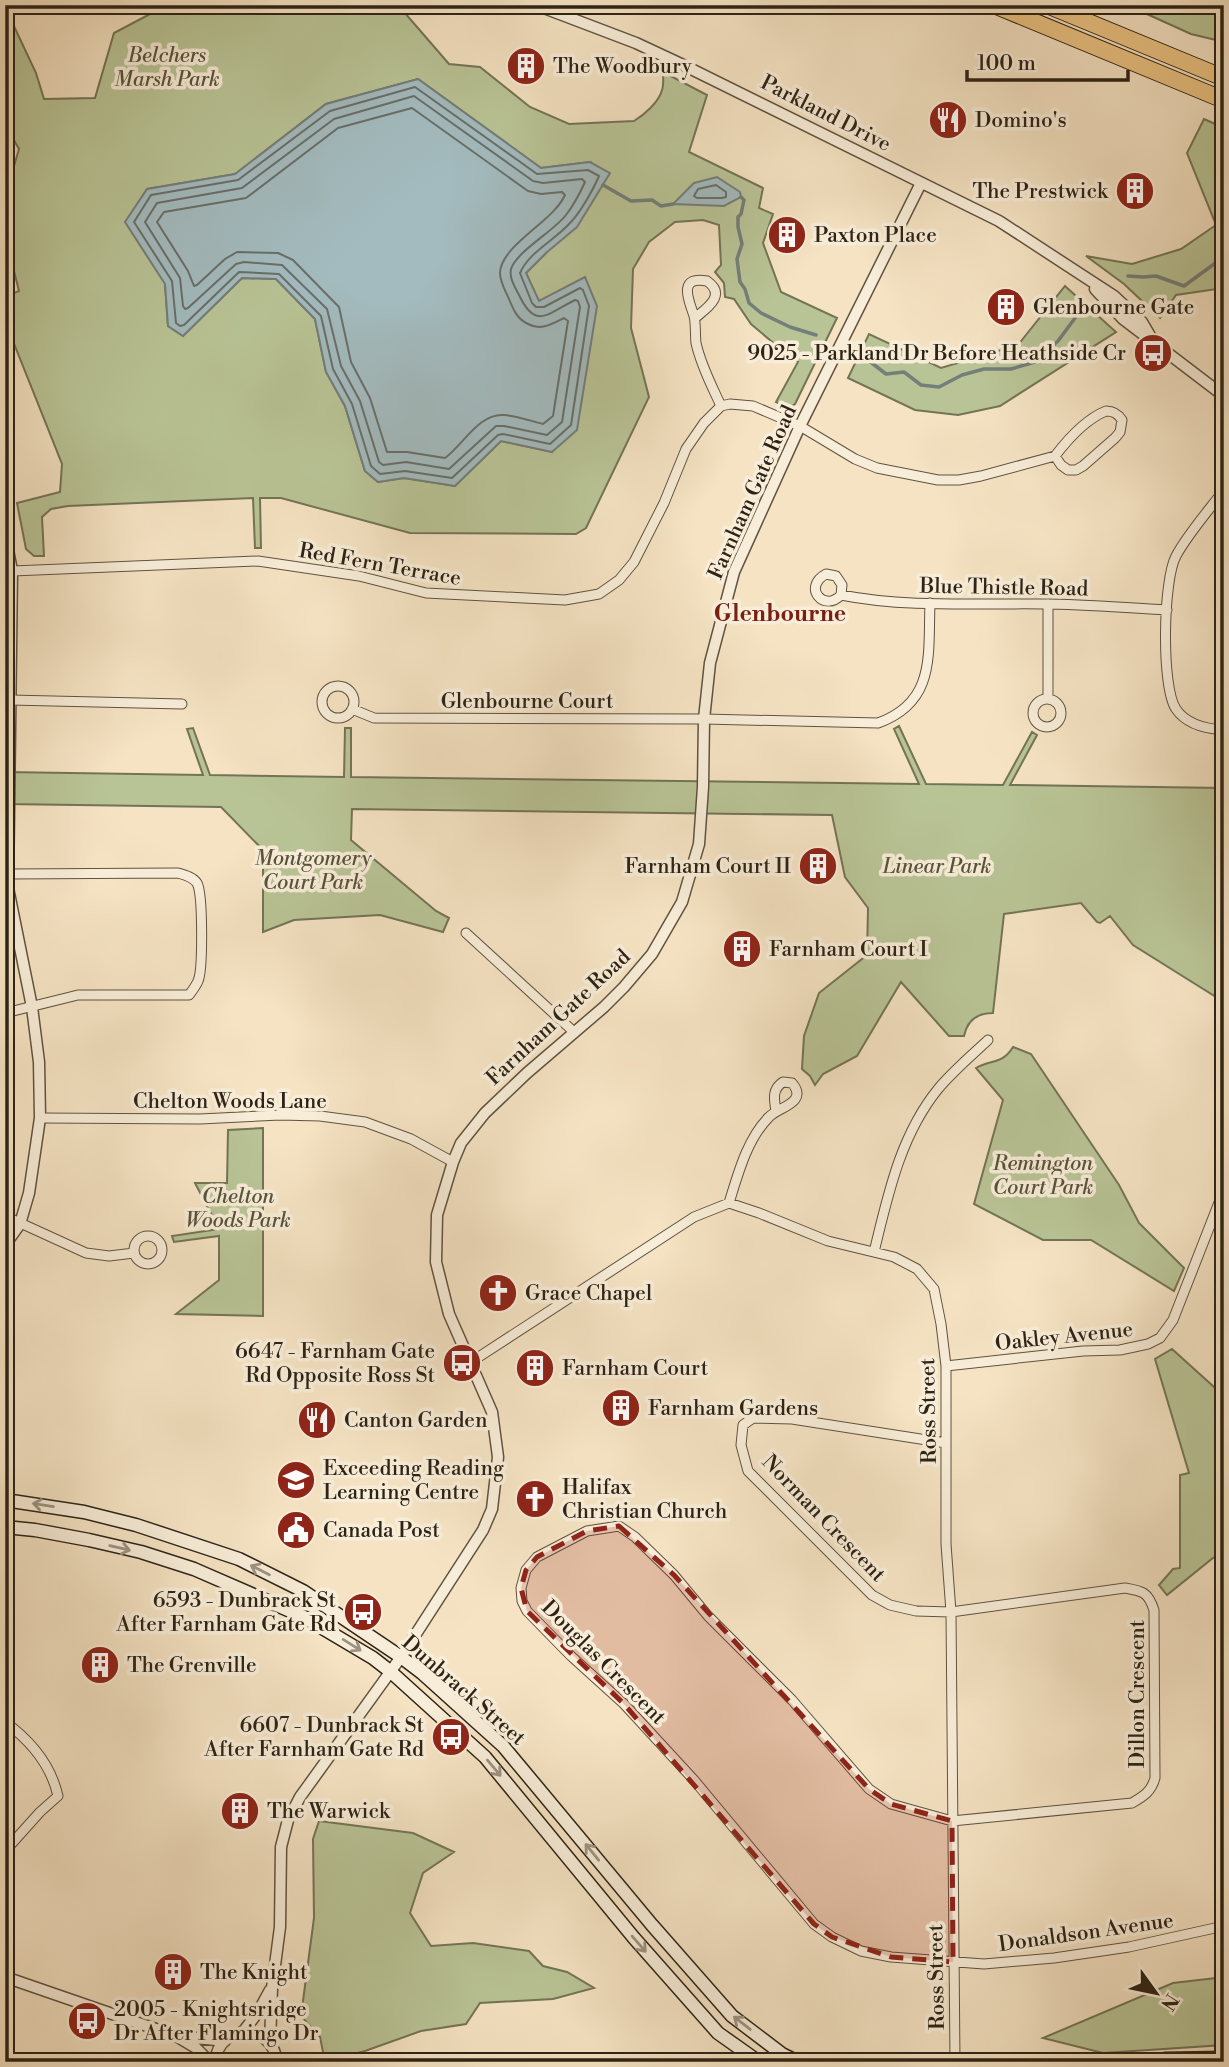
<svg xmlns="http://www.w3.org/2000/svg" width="1229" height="2067" font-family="'Libre Bodoni',serif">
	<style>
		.green { fill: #b9c496; stroke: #737456; stroke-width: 2; fill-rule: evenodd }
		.water { fill: #a3bbbf; stroke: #747e7b; stroke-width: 2 }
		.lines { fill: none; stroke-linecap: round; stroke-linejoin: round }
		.shore { stroke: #686f6a; stroke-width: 2 }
		.stream { stroke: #747e7b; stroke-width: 3.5 }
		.minor-casing { stroke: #5f5341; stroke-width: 11 }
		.tertiary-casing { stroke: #5f5341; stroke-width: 13 }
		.secondary-casing { stroke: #2d2316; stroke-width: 15 }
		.motorway-casing { stroke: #2d2316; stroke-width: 18 }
		.minor { stroke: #f8edd8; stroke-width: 9 }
		.tertiary { stroke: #f8edd8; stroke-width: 10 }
		.secondary { stroke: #f8edd8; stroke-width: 12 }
		.motorway { stroke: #eac282; stroke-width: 16 }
		.oneway { stroke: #9d9281 }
		.marked { fill: #8f2418; fill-opacity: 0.2; stroke: #8f2418; stroke-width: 5; stroke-dasharray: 14 9; stroke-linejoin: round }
		.labels { text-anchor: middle; stroke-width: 7; stroke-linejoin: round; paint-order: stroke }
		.park-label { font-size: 21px; font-style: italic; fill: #57533c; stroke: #f8edd8 }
		.poi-label { font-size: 21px; fill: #2d2316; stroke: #f8edd8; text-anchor: start }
		.street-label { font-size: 21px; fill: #2d2316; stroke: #f8edd8 }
		.neighbourhood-label { font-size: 23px; font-weight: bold; fill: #7a1f14; stroke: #f8edd8 }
	</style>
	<rect width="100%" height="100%" fill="#f5e3c3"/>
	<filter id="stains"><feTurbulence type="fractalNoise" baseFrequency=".00286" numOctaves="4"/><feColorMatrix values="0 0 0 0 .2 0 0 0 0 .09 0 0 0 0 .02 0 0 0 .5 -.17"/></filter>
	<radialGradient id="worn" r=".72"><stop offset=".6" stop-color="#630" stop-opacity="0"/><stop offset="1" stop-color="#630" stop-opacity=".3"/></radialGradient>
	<!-- green -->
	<path class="green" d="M167,5H398L449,64L480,67L530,107L569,124L634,121C644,115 659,102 662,90C664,85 663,78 663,72L707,95L689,152L763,188L759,208L773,214L763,243L781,292L837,318L795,404L789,408L776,402L798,362L791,358L751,324L734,299L725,297L724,283L715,272L721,265L719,225L703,220L675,222L649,242L633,269L631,328L649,397L586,528L576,534L410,533L281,498H260L261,548H255L253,498L68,506L51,509L42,517L44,556H34L26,549L17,503L60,492L62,464L5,321V297L19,291L5,235V197L19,149L5,125V7L36,73L44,99L95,98L114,33ZM418,79L541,168L590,162L546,253L526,273L539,302L552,452L501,441L455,486L404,478L378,482L365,471L345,406L326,372L315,319L276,279L242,278L183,336L168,326L165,284L147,189L236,174L326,104Z
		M1127,5H1224V42L1191,34Z
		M1204,119L1224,128V288L1176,295L1160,318L1124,284L1086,256L1132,264L1181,249L1216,225L1187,153Z
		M1065,286L1116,332L1000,406L958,415L915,410L848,378L869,334L941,368L1018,345Z
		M899,726L926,784L1003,785L1032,732L1037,735L1010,785L1224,788V1002L1133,945L1110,916L1100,923L1097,922L1081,903L1004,914L993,1013C977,1013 967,1021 964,1036H949L901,982L857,1056L823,1074L815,1085L810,1076L802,1069L804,1036L819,993L867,955L868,908L845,877L832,815L352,809L351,840L436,911L449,918L443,932L380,915L294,920L263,932V850L221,807L5,804V772L203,775L187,729L193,728L210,775L344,777L345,728H351V777L919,784L894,729Z
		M1013,1047L1031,1054L1119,1185L1139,1223L1184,1268L1174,1291L1091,1240H1043L974,1204L1003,1100L976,1068C991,1059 1002,1065 1013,1047Z
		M263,1128V1316L176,1314L219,1280V1236L174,1242L172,1236L219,1229L195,1183H227L228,1130Z
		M1172,1349L1224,1396V1555L1213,1558L1167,1595L1159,1585L1173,1569L1180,1568V1475L1189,1473L1155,1359Z
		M319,1821L413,1833L454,1852L423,1873L410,1913L431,1946L473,1943L529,1951L543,1966L567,1972L594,1988L553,1999L480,2003L466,2024L421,2031L365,2051L325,2062L320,2037L301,2016L314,1918L313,1839Z
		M1224,1977V2045L1103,2053L1043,2038L1173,1983Z"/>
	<!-- water -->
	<path class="water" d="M418,79L541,168L590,162L610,173L577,227L546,253L526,273L539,301L585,277L597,306L577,430L552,452L501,441L455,486L404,478L378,482L365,471L345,406L326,372L315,319L276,279L242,278L183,336L168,326L165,284L125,222L147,189L235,174L326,104Z
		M717,177L740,192L741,197L724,206L673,204L694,183Z"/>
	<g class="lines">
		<!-- shore -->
		<path class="shore" d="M415,87L537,174L588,170L599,176C593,190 580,213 570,223C555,240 529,252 520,273L532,303L536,307H544L580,288L583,290L589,306L571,425L550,444L503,434L498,435L452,478L405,471L380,474L371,466L352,404L333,369L321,316L279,274L239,272L184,325L180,326L176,323L172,281L134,222L151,195L238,180L330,111Z
			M414,96L533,181L543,183L582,179L585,182C580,193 573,206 566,215C554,231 517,251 511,269C509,278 515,287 519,295C536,331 548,313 575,300L578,301L580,307L562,422L547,435L504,426H496L449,469L406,462L383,465L379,462L360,401L341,366L327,309L282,265L244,262L236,264L188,308L185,309L183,306L180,278L145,222L157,203L242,188L334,119Z
			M412,108L528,191L541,194L562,192L565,195C553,222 501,245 500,273C500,282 505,290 509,299C513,309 517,319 528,324C541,331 552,324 564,318L568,321L553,416L543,424C531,421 517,416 504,415C479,413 463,445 445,458L407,452H387L370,398L351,362L339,307L293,260L278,253L237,252L225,259L197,285L194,286L188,271L157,222L164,212L246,198L338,128Z
			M716,185L726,192V197L722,198H697L694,196L698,189Z"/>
		<!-- stream -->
		<path class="stream" d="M603,185L631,201L652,200L661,206L673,204
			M741,197L744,200L741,214L738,217V227L742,244L737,259L740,282L745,289L749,303L761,313L790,327L816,335
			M1128,276L1143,277L1156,276L1184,286L1221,259H1224
			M868,360L886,374L904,372L921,385L939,387L962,375L984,369H1011L1035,362L1058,341L1084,306"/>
		<!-- minor casing -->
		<g class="minor-casing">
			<path id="minor" d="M695,318C707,308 727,295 707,281C676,275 690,303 694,316C696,324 695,334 696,343C701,366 712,386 721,406
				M1106,411C1114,411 1118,414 1122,420L1120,432L1115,438L1083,466L1076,470H1068L1061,465L1055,456C1068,439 1086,419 1106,411Z
				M1224,490C1209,510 1187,535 1176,556C1163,580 1161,687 1176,709C1186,724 1207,729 1224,730
				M12,571L258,561L359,576L426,593L565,600L599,594L619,580L634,562L664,503L686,449L704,423L721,406L730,404L753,406L800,426L855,459L877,468L938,480H959L981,476L1055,456
				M841,595L842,585L836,576L826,574C802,587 824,613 841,595C907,608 976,603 1044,604C1085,604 1126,608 1167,610
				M1048,604V699
				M322 702a16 16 0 1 1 32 0a16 16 0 1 1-32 0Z
				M1033 713a14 14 0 1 1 28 0a14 14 0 1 1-28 0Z
				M10,700L182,704
				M352,709L374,718L704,719L878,723C936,702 928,655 930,603
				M466,933L574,1032
				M5,1013L78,995H189C192,991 196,986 198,981C203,970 203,894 197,883C193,877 185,875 178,873L8,874
				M40,1118L200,1119L280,1115L320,1116L365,1122L411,1139L453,1162
				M729,1203C738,1174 747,1139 769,1117C778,1107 809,1103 792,1083L783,1082C772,1089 774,1099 776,1111
				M5,1216L86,1253L109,1256L134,1253
				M134 1250a14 14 0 1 1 28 0a14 14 0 1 1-28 0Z
				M874,1252C888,1195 900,1136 938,1089C953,1071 971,1056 988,1040
				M471,1362L694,1217L729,1203L759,1213L828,1241L894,1257L917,1269L934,1289L941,1324L946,1366V1544L951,1612L955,2062
				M946,1366L1083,1351L1120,1350L1148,1344L1160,1338L1173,1320L1220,1200
				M946,1443L792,1419L753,1418L743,1425L741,1445L748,1471L872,1595L890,1605L916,1611L951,1612L1125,1588C1143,1591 1148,1592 1154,1610L1155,1778C1151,1792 1144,1796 1132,1803L952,1821L891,1804L869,1789L792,1700L708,1616L674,1575L635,1537L619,1526L587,1531L537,1557L526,1570L521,1588L522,1601L527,1611L571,1656L624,1704L694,1780L814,1924L832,1937L861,1951L891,1957L984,1964L1054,1958L1129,1947L1224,1926
				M5,1722C31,1741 51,1765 58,1796L40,1812L5,1851"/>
		</g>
		<!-- tertiary casing -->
		<g class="tertiary-casing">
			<path id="tertiary" d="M536,5L636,43L681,64L999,221L1114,296L1142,322L1152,339
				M1095,289L1123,319L1224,396
				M5,534L12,571L8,888L32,1007L39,1062L40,1118L29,1193L20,1224L5,1245
				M5,1977L176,2036L196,2048L210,2062
				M243,2032L258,2012L270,1990
				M179,2036L225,2041
				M270,2043L272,1988L280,1927L281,1847L288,1820L300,1797L401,1657L483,1530L492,1509L498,1457L492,1412L449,1314L436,1262L437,1215L453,1162L461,1143L485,1113L527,1073L604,1007L624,987L652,954L682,902L699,844L703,787L704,719L710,663L734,572L800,426L921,183
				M215,2062C219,2022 273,2023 277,2062"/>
		</g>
		<!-- secondary casing -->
		<g class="secondary-casing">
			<path id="secondary" d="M5,1500L84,1512L136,1525L239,1559L303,1591L401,1657L422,1673L503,1746L652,1925L732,2016L782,2054L798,2062
				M5,1527L35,1530L89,1540L141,1552L194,1569L304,1617L373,1658L391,1672L485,1757L634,1938L718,2033L759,2062
				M1151,2062L1165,2059L1224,2058"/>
		</g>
		<!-- motorway casing -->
		<g class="motorway-casing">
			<path id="motorway" d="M994,5L1224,100
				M1047,5L1224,78"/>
		</g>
		<!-- minor -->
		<use href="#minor" class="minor"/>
		<!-- tertiary -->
		<use href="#tertiary" class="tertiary"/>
		<!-- secondary -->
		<use href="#secondary" class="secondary"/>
		<!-- motorway -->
		<use href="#motorway" class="motorway"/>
	</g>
	<!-- one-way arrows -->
	<defs><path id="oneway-shaft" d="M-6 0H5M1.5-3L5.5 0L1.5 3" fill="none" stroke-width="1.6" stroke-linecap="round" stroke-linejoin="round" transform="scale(1.75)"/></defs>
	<g class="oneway">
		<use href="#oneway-shaft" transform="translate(43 1505) rotate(-171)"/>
		<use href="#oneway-shaft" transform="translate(120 1548) rotate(13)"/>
		<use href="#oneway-shaft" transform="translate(260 1570) rotate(-153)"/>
		<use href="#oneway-shaft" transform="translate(352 1645) rotate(32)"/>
		<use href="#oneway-shaft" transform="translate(494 1768) rotate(50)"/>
		<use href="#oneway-shaft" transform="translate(592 1852) rotate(-129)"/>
		<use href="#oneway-shaft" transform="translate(639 1944) rotate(49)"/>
		<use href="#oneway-shaft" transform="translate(742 2023) rotate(-142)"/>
	</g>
	<!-- marked area -->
	<path class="marked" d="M619,1526L674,1575L869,1789L891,1804L952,1821L953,1962L891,1957L832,1937L814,1924L624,1704L527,1611L521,1588L526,1570L537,1557L587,1531Z"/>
	<!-- icons -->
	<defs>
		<g id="building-disc" transform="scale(2.0125)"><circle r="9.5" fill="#8f2418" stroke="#f8edd8"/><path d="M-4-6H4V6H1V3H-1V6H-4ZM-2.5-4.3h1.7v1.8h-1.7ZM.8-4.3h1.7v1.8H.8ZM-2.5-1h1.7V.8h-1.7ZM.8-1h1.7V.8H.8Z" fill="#fff"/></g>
		<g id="restaurant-disc" transform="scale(2.0125)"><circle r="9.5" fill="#8f2418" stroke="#f8edd8"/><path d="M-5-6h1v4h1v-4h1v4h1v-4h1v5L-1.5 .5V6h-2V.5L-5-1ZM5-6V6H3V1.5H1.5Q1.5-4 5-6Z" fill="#fff"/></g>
		<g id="bus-disc" transform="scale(2.0125)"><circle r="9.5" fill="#8f2418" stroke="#f8edd8"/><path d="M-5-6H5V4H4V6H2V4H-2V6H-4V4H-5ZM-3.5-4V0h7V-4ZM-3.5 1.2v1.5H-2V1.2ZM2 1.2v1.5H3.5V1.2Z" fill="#fff"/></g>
		<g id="church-disc" transform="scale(2.0125)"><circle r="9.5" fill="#8f2418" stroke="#f8edd8"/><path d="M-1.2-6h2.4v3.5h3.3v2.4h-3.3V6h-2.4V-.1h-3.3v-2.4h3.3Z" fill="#fff"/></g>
		<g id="school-disc" transform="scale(2.0125)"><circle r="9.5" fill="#8f2418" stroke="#f8edd8"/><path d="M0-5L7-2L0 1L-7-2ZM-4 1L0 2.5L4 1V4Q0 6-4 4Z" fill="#fff"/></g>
		<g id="civic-disc" transform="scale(2.0125)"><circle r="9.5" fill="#8f2418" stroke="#f8edd8"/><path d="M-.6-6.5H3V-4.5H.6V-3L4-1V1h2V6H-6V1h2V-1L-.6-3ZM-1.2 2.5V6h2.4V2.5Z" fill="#fff"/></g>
	</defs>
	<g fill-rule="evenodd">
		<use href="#building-disc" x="526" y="66"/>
		<use href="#restaurant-disc" x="948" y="120"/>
		<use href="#building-disc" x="1135" y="191"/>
		<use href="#building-disc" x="787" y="235"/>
		<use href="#building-disc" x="1006" y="307"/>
		<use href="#bus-disc" x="1153" y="353"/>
		<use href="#building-disc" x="818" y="866"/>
		<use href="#building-disc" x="742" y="949"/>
		<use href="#church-disc" x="498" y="1293"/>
		<use href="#bus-disc" x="462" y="1363"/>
		<use href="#building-disc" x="535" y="1368"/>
		<use href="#building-disc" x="621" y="1408"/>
		<use href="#restaurant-disc" x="317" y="1420"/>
		<use href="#school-disc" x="296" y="1480"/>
		<use href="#church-disc" x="535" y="1499"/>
		<use href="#civic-disc" x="296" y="1530"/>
		<use href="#bus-disc" x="363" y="1612"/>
		<use href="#building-disc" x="100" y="1665"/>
		<use href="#bus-disc" x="451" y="1737"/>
		<use href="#building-disc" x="240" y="1811"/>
		<use href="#building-disc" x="173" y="1972"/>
		<use href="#bus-disc" x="87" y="2021"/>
	</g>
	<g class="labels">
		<!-- park labels -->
		<g class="park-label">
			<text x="167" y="62">Belchers<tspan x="167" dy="24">Marsh Park</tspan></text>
			<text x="313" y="865">Montgomery<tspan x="313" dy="24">Court Park</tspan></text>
			<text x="937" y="873">Linear Park</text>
			<text x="1043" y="1170">Remington<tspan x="1043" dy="24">Court Park</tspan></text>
			<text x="238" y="1203">Chelton<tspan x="238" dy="24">Woods Park</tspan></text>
		</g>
		<!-- poi labels -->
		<g class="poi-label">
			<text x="553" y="73">The Woodbury</text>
			<text x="975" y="127">Domino's</text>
			<text x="1108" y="198" text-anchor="end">The Prestwick</text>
			<text x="814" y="242">Paxton Place</text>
			<text x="1033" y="314">Glenbourne Gate</text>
			<text x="1126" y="360" text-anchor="end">9025 - Parkland Dr Before Heathside Cr</text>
			<text x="791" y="873" text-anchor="end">Farnham Court II</text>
			<text x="769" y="956">Farnham Court I</text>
			<text x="525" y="1300">Grace Chapel</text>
			<text x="435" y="1358" text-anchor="end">6647 - Farnham Gate<tspan x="435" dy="24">Rd Opposite Ross St</tspan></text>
			<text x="562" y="1375">Farnham Court</text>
			<text x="648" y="1415">Farnham Gardens</text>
			<text x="344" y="1427">Canton Garden</text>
			<text x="323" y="1475">Exceeding Reading<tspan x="323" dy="24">Learning Centre</tspan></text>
			<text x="562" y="1494">Halifax<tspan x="562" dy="24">Christian Church</tspan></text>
			<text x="323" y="1537">Canada Post</text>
			<text x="336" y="1607" text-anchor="end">6593 - Dunbrack St<tspan x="336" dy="24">After Farnham Gate Rd</tspan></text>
			<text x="127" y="1672">The Grenville</text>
			<text x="424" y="1732" text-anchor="end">6607 - Dunbrack St<tspan x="424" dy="24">After Farnham Gate Rd</tspan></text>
			<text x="267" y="1818">The Warwick</text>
			<text x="200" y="1979">The Knight</text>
			<text x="114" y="2016">2005 - Knightsridge<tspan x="114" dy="24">Dr After Flamingo Dr</tspan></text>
		</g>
		<!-- street labels -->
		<g class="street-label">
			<text transform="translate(826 113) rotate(27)" y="7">Parkland Drive</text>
			<text transform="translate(752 492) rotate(-66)" y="7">Farnham Gate Road</text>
			<text transform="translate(380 564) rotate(10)" y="7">Red Fern Terrace</text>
			<text transform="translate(1004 587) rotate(1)" y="7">Blue Thistle Road</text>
			<text x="527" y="708">Glenbourne Court</text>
			<text transform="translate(558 1017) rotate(-43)" y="7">Farnham Gate Road</text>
			<text x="230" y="1108">Chelton Woods Lane</text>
			<text transform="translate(1064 1336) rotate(-6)" y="7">Oakley Avenue</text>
			<text transform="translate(928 1411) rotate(-91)" y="7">Ross Street</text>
			<text transform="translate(824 1518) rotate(46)" y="7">Norman Crescent</text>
			<text transform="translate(604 1662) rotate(45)" y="7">Douglas Crescent</text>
			<text transform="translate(464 1690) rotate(41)" y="7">Dunbrack Street</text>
			<text transform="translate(1137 1694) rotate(-90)" y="7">Dillon Crescent</text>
			<text transform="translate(1086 1932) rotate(-8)" y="7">Donaldson Avenue</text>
			<text transform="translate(936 1977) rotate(-91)" y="7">Ross Street</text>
		</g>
		<!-- neighbourhood labels -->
		<g class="neighbourhood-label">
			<text x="780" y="621">Glenbourne</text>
		</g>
	</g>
	<!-- margin -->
	<rect width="1229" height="2067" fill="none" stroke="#f5e3c3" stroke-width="28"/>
	<rect x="7" y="7" width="1215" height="2053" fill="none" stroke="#2d2316" stroke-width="3.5"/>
	<rect x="14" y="14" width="1201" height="2039" fill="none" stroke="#2d2316" stroke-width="2"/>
	<!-- north arrow -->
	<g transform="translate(1156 1993) rotate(123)" stroke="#f8edd8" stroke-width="5" paint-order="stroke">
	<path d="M0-5L12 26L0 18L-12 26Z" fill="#2d2316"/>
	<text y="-10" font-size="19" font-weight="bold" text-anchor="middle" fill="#2d2316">N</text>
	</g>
	<!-- scale -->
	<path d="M967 70v10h161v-10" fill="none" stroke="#2d2316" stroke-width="3.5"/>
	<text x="977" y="70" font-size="21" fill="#2d2316" stroke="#f8edd8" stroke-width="5" paint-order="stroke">100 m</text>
	<rect width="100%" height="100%" filter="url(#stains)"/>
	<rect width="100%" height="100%" fill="url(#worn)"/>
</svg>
